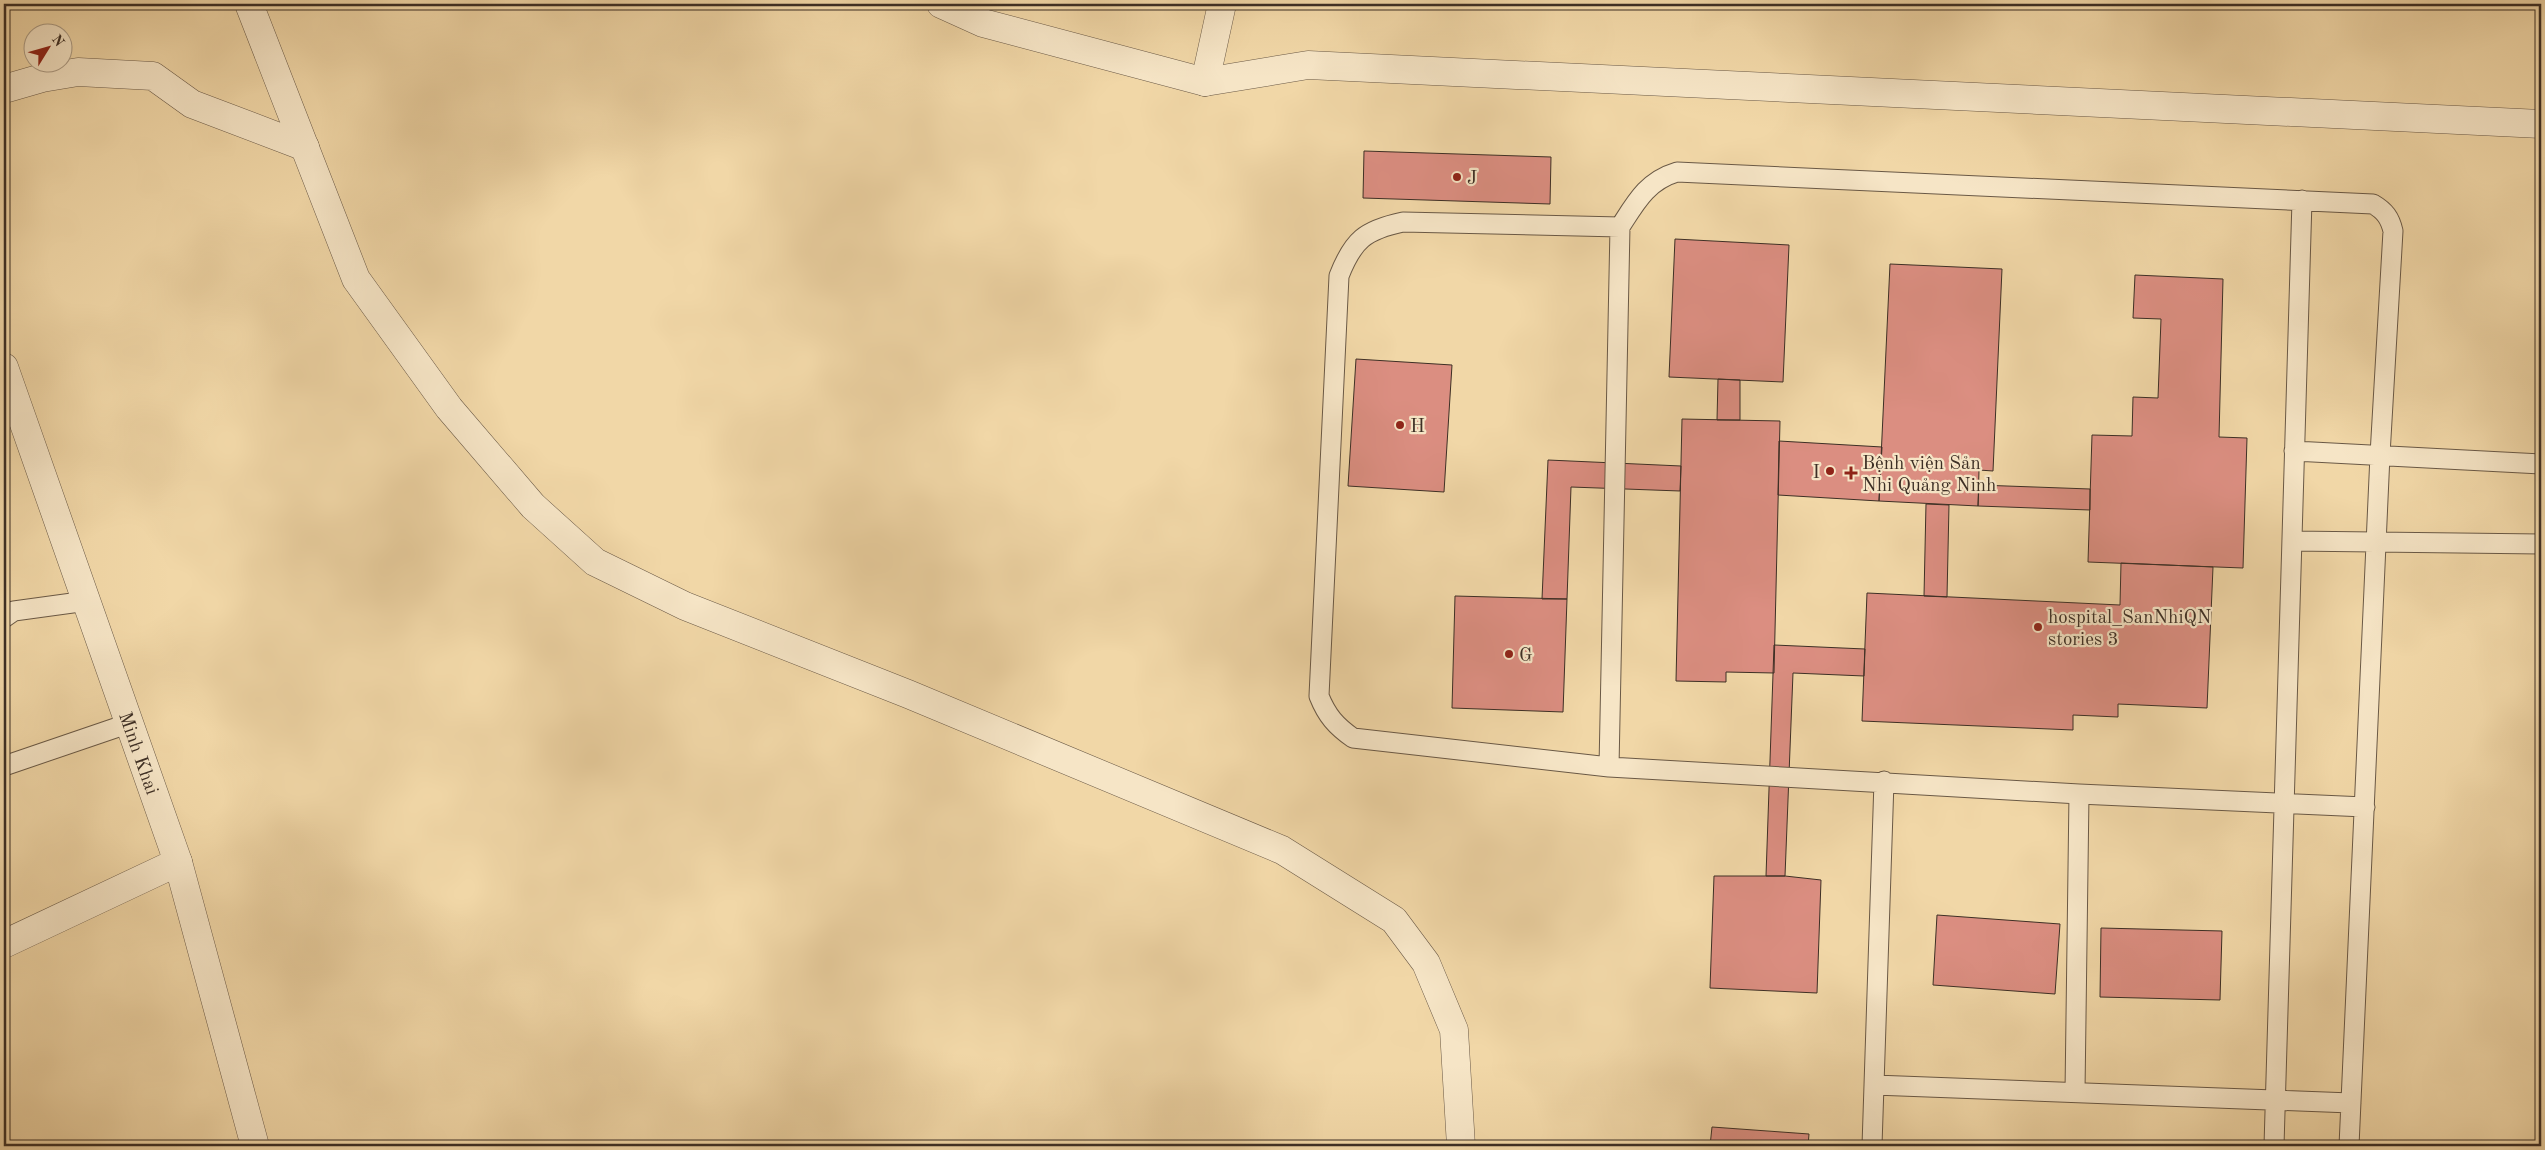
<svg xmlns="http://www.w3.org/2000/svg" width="2545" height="1150" font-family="'Old Standard TT',serif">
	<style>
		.building { fill: #db8e81; stroke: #3d2f25 }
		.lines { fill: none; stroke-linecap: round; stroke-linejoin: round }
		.service-casing { stroke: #6a5946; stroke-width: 21 }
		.minor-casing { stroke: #6a5946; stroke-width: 29 }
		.service { stroke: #f6e5c6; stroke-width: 19 }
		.minor { stroke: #f6e5c6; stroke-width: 28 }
		.poi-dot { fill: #8f2418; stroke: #f6e5c6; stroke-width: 2 }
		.labels { text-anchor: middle; stroke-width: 4.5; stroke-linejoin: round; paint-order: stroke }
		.poi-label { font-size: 19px; fill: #3d2f25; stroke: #f6e5c6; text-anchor: start }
		.street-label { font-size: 19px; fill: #3d2f25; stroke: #f6e5c6 }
	</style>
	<rect width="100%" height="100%" fill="#f1d7a7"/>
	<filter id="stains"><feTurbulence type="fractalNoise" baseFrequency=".004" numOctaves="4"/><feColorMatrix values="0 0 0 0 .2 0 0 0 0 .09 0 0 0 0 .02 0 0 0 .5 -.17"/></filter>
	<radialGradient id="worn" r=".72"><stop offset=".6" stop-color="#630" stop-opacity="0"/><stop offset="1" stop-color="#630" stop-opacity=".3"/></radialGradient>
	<!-- building -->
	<path class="building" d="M1364,151L1551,157L1550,204L1363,198Z
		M1675,239L1789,245L1783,382L1669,377Z
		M1890,264L2002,269L1993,471L1979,470L1978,506L1879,501Z
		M2135,275L2223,279L2219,437L2247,438L2243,568L2088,562L2092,435L2132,436L2133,397L2158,398L2161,319L2133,318Z
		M1356,359L1452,365L1444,492L1348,486Z
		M1718,379L1740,380V420H1717Z
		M1682,419L1780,421L1774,673L1726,672V682L1676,681Z
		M1779,441L1882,447L1879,501L1778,495Z
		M1548,460L1681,466L1680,491L1571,487L1567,599H1542Z
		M1979,485L2090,489V510L1978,506Z
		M1926,504L1949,505L1947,597L1924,596Z
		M2121,563L2213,567L2207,708L2118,704V717L2073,715V730L1862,721L1867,593L2120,605Z
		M1455,596L1567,599L1563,712L1452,708Z
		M1774,645L1865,649L1864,676L1793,673L1785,876H1766Z
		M1714,876H1785L1821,880L1817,993L1710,988Z
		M1937,915L2060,924L2055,994L1933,985Z
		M2101,928L2222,931L2220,1000L2100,997Z
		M1712,1127L1809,1134L1808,1146H1710Z"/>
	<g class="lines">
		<!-- service casing -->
		<g class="service-casing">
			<path id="service" d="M1620,227L1403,222C1365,230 1353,240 1339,276L1319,696C1327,716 1336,726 1353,738L1609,767L2079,794L2365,807
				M2294,451L2541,464
				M2292,541L2541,544
				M4,618L14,611L87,601
				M4,766L130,723
				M1609,767L1620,227C1636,202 1647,181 1677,172L2373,204C2385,211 2390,218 2393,231L2380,455L2349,1146
				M1874,1085L2351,1103
				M2075,1092L2079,794
				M1872,1146L1884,781
				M2274,1146L2302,200"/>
		</g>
		<!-- minor casing -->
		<g class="minor-casing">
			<g id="minor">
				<path d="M249,4L356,279L449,408L533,506L595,562L685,606L908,694L1282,850L1394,920L1426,963L1454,1030L1461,1146"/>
				<path d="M941,4L983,23L1205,82L1308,65L2541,124"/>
				<path d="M1205,82L1222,4"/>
				<path d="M4,89L42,78L78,72L153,76L192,104L305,147"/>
				<path id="s1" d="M4,367L178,862L255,1146"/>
				<path d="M4,944L178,862"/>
			</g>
		</g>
		<!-- service -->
		<use href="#service" class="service"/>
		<!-- minor -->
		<use href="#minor" class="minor"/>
	</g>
	<!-- markers -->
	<g class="poi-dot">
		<circle cx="1457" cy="177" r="5"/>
		<circle cx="1400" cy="425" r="5"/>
		<circle cx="1830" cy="471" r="5"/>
		<path d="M1848.5 465.5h5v5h5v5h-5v5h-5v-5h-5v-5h5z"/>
		<circle cx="2038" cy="627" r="5"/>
		<circle cx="1509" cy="654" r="5"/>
	</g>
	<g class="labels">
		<!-- poi labels -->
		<g class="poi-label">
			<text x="1467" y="184">J</text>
			<text x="1410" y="432">H</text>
			<text x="1862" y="469">Bệnh viện Sản<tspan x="1862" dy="22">Nhi Quảng Ninh</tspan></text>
			<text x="1820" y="478" text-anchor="end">I</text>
			<text x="2048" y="623">hospital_SanNhiQN<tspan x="2048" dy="22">stories 3</tspan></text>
			<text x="1519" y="661">G</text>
		</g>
		<!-- street labels -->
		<g class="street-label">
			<text dy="7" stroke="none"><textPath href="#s1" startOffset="409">Minh Khai</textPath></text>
		</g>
	</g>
	<!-- margin -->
	<rect width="2545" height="1150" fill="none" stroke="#f1d7a7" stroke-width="20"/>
	<rect x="5" y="5" width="2535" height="1140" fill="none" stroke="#3d2f25" stroke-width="2.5"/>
	<rect x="10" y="10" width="2525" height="1130" fill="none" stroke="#3d2f25"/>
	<!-- north arrow -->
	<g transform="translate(48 48) rotate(53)"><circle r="24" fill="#f6e5c6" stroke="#ac9c86"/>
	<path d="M0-4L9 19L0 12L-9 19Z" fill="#8f2418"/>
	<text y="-8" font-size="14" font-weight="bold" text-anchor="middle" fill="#3d2f25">N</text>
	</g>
	<rect width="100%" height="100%" filter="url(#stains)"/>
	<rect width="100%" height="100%" fill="url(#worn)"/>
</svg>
